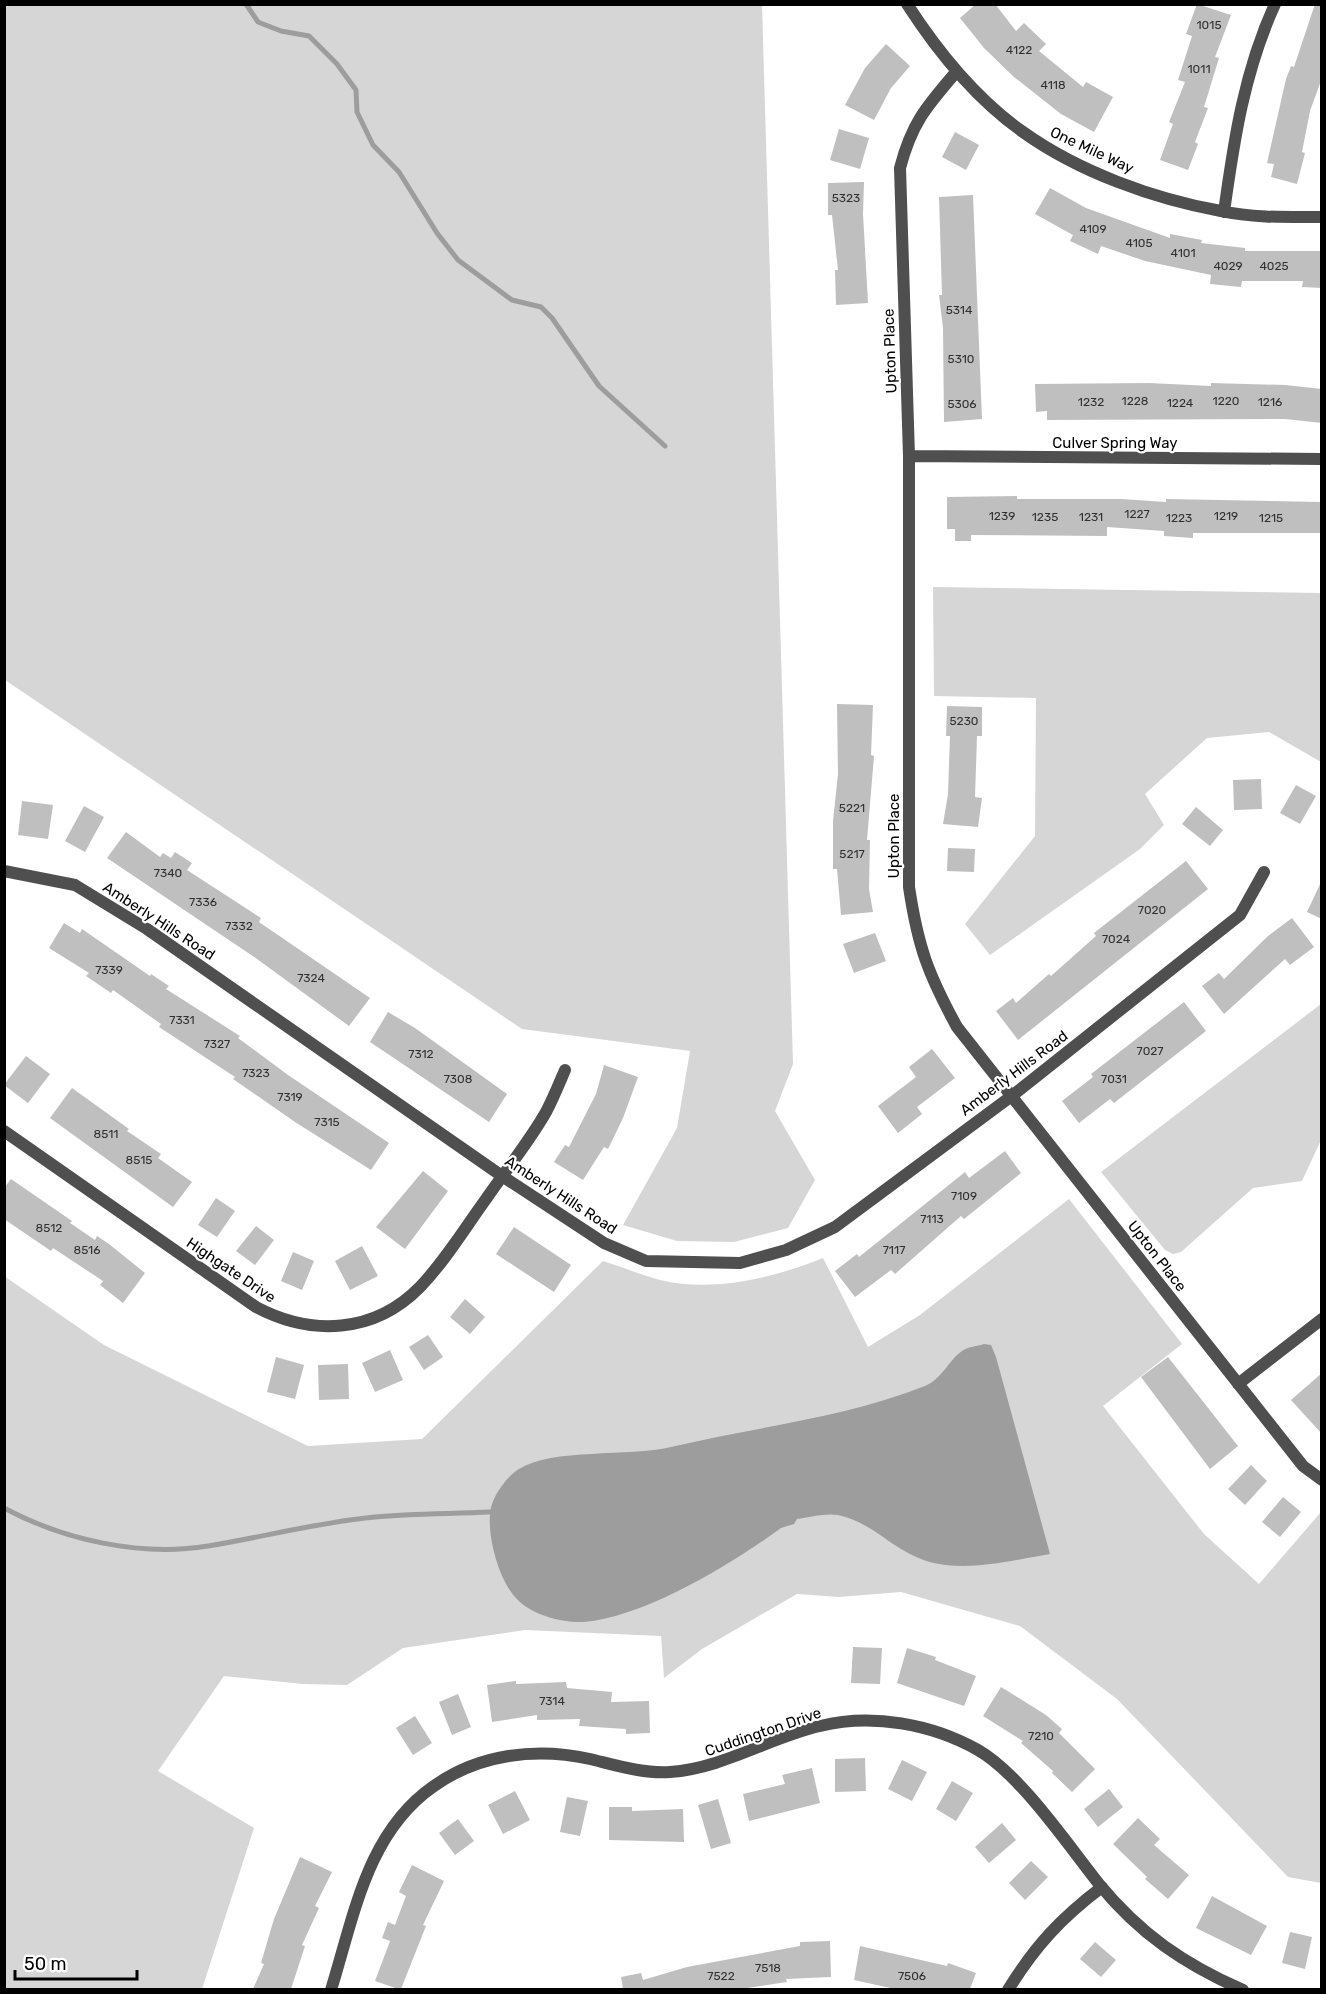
<svg xmlns="http://www.w3.org/2000/svg" width="1326" height="1994" font-family="Rubik,sans-serif">
	<style>
		.green { fill: #d6d6d6 }
		.water { fill: #9d9d9d }
		.lines { fill: none; stroke-linecap: round; stroke-linejoin: round }
		.stream { stroke: #9d9d9d; stroke-width: 5 }
		.building { fill: #bfbfbf }
		.minor { stroke: #4f4f4f; stroke-width: 12 }
		.labels { text-anchor: middle; stroke-width: 4.5; stroke-linejoin: round; paint-order: stroke }
		.number-label { font-size: 12px; fill: #303030 }
		.street-label { font-size: 15px; fill: #000; stroke: #fff }
	</style>
	<rect width="100%" height="100%" fill="#fff"/>
	<!-- green -->
	<path class="green" d="M4,5H762L793,1064L775,1111L815,1180L788,1228L734,1242L677,1241L623,1225L677,1128L690,1051L522,1029L5,680Z
		M933,587L1321,593V762L1269,732L1207,738L1145,794L1164,825L1140,849L990,955L965,924L1035,836L1036,698L934,696Z
		M1321,1004V1140L1302,1181L1253,1188L1181,1252L1173,1254L1165,1250L1101,1172Z
		M1069,1199L1182,1344L1103,1406L1204,1534L1259,1584L1321,1512V1883L1288,1877L1117,1699L1020,1626L901,1592L839,1597L797,1594L702,1649L664,1678L661,1636L525,1630L403,1648L347,1685L303,1684L224,1676L158,1771L254,1828L202,1989H5L4,1276L104,1345L308,1446L422,1439L603,1261C622,1267 641,1275 660,1280C714,1293 773,1278 823,1258L868,1347L920,1315Z"/>
	<!-- water -->
	<path class="water" d="M984,1344L991,1345L996,1357L1050,1554C1007,1561 955,1576 914,1556C888,1544 868,1521 838,1515C826,1513 809,1517 797,1519L794,1524L781,1528C732,1564 645,1617 584,1622C562,1623 531,1615 516,1598C499,1580 488,1539 490,1515C490,1499 506,1477 519,1469C552,1448 629,1457 671,1447C755,1427 844,1418 925,1386C942,1379 948,1361 962,1351C967,1347 978,1346 984,1344Z"/>
	<g class="lines">
		<!-- stream -->
		<path class="stream" d="M246,4L258,22L281,31L309,36L337,64L356,90L357,112L373,145L399,172L437,233L458,260L512,300L541,307L552,318L599,386L665,446
			M4,1508C64,1540 140,1557 208,1546C264,1537 319,1522 375,1517C413,1513 452,1514 490,1512"/>
	</g>
	<!-- building -->
	<path class="building" d="M976,4H995L1016,31L1024,23L1046,44L1039,51L1083,87L1086,82L1113,97L1094,132L1061,114L1014,77L984,48L960,18Z
		M1197,4L1231,15L1215,57L1219,58L1204,107L1208,108L1195,142L1198,144L1188,170L1160,160L1173,124L1169,122L1185,82L1178,80L1192,36L1186,34Z
		M1315,4H1322V78L1310,111L1302,152L1305,153L1297,184L1271,177L1274,164L1267,163L1286,79L1291,66L1294,67Z
		M886,44L910,66L891,88L874,120L845,105L865,68Z
		M839,129L869,138L860,169L830,160Z
		M955,132L979,145L966,170L942,157Z
		M864,182L863,214L868,303L836,305L835,270H838L832,215H828V183Z
		M1050,188L1086,208L1170,238V234L1202,240L1201,243L1245,248V251H1322V288L1302,287L1303,281H1242L1241,287L1210,284L1211,275L1145,261L1101,246L1098,254L1070,241L1073,235L1035,214Z
		M973,195L982,419L944,422L943,328L939,295H942L939,197Z
		M1149,383L1211,386V383L1285,385L1322,389V423L1285,419L1047,420V411L1036,412L1035,384Z
		M1017,496V499H1121L1166,502V499L1322,502V533H1193V538L1164,536V531L1107,527V536L971,535V541H955V529H947V497Z
		M837,704L873,705L871,755L874,756L867,840H870L869,889L873,912L841,915L837,869H833V821L838,774Z
		M947,706L982,707V736H977L975,797L982,798L978,827L943,824L948,794L950,736H946Z
		M1261,779L1262,809L1234,810L1233,780Z
		M1296,785L1316,796L1300,824L1280,813Z
		M22,801L53,805L48,839L18,835Z
		M84,806L104,817L85,852L65,841Z
		M1196,807L1223,830L1210,846L1182,824Z
		M126,832L160,857L163,853L171,858L175,852L192,863L187,870L261,918L259,922L370,998L349,1026L257,959L107,858Z
		M948,848L975,849L974,872L947,871Z
		M1186,861L1208,889L1018,1040L996,1011L1013,998L1016,1003L1049,974L1051,976L1096,936L1094,933Z
		M1322,880V919L1307,912Z
		M1292,918L1314,947L1290,965L1285,959L1224,1014L1202,986L1219,973L1224,979L1268,936Z
		M64,923L80,933L82,929L150,976L151,974L169,986L166,989L240,1036L238,1038L288,1075L389,1143L371,1170L295,1122L233,1079L235,1077L159,1027L161,1024L113,990L111,993L86,976L89,973L49,948Z
		M875,933L886,961L854,973L843,944Z
		M1184,1002L1206,1031L1114,1103L1110,1099L1079,1123L1062,1101L1093,1077L1091,1074Z
		M388,1012L415,1028L507,1094L489,1122L370,1042Z
		M932,1049L955,1078L917,1107L922,1114L898,1133L878,1106L916,1077L909,1067Z
		M26,1056L50,1074L28,1103L4,1085Z
		M604,1065L638,1077L623,1118L608,1149L604,1147L583,1180L554,1162L565,1145L569,1147L596,1094Z
		M72,1088L129,1129L127,1131L161,1154L158,1158L192,1182L173,1207L50,1118Z
		M1005,1151L1021,1173L964,1219L961,1216L895,1274L891,1270L855,1297L835,1271L857,1254L859,1257L965,1172L969,1178Z
		M423,1171L448,1191L405,1249L376,1227Z
		M11,1179L72,1221L70,1223L95,1240L97,1236L109,1244L145,1273L123,1303L100,1285L103,1281L53,1248L51,1251L4,1219V1188Z
		M216,1198L235,1211L217,1237L198,1225Z
		M256,1226L274,1240L255,1265L236,1251Z
		M514,1227L571,1265L554,1292L496,1254Z
		M362,1246L378,1276L350,1290L335,1261Z
		M293,1252L314,1261L302,1290L281,1281Z
		M465,1299L485,1317L470,1334L450,1317Z
		M428,1335L443,1357L424,1370L409,1347Z
		M390,1350L403,1380L375,1392L362,1363Z
		M276,1357L304,1365L295,1399L267,1392Z
		M1168,1357L1238,1446L1210,1469L1141,1377Z
		M348,1364L349,1399L319,1400L318,1365Z
		M1322,1373V1434L1291,1400Z
		M1251,1465L1267,1481L1245,1505L1228,1489Z
		M1283,1497L1301,1512L1280,1537L1262,1522Z
		M853,1647L882,1648L880,1684L851,1683Z
		M907,1648L936,1657L935,1660L976,1676L964,1706L897,1683Z
		M516,1681V1684L566,1682L567,1688L612,1692L611,1702L649,1701L650,1733L626,1734V1729L579,1726L580,1719L537,1720V1715L492,1722L487,1685Z
		M1001,1687L1046,1715L1062,1729L1059,1733L1095,1769L1072,1792L1052,1773L1053,1771L1021,1743L1023,1741L983,1716Z
		M458,1694L471,1727L452,1735L439,1702Z
		M415,1716L432,1743L413,1755L396,1728Z
		M865,1758L866,1791L835,1792V1759Z
		M902,1760L927,1772L912,1801L888,1789Z
		M812,1768L820,1803L749,1821L743,1794L785,1784L782,1775Z
		M952,1781L973,1793L956,1821L936,1809Z
		M1109,1789L1123,1807L1098,1827L1084,1809Z
		M515,1791L530,1820L503,1834L488,1805Z
		M567,1797L588,1801L580,1836L560,1832Z
		M718,1799L731,1843L711,1849L698,1805Z
		M609,1807H632V1811L683,1809L684,1842L609,1840Z
		M1138,1818L1160,1839L1154,1845L1189,1875L1168,1899L1145,1879L1147,1877L1113,1844Z
		M458,1819L474,1841L455,1855L439,1833Z
		M1002,1823L1016,1840L989,1863L975,1847Z
		M300,1857L332,1872L315,1906L319,1908L302,1945L305,1946L291,1989H253L264,1964L261,1963L274,1919Z
		M1031,1861L1048,1877L1025,1900L1009,1883Z
		M412,1865L444,1881L423,1925L426,1926L401,1989H398L375,1981L390,1941L382,1938L388,1922L395,1925L406,1896L399,1892Z
		M1212,1896L1267,1926L1251,1955L1196,1928Z
		M1290,1932L1312,1937L1305,1969L1282,1963Z
		M830,1941L831,1977L786,1979L787,1982L741,1989H623L621,1977L641,1973L643,1980L687,1967L800,1946V1942Z
		M1095,1942L1116,1960L1101,1977L1080,1959Z
		M860,1946L947,1966L948,1963L976,1973L970,1989H895L854,1980Z"/>
	<g class="lines">
		<!-- minor -->
		<path class="minor" d="M907,4C938,52 976,99 1023,132C1079,172 1154,199 1221,211C1253,218 1289,217 1322,217
			M957,71C927,106 912,122 900,168L909,456V887C918,947 928,974 957,1027L1303,1466L1322,1480
			M1224,212C1234,140 1244,72 1275,4
			M909,456L1322,459
			M4,871L75,885L147,929L502,1176L604,1243L646,1261L740,1263L786,1250L835,1227L1013,1095L1240,915L1264,872
			M4,1131L256,1307C311,1336 374,1334 420,1287C445,1261 465,1228 486,1199C506,1170 529,1142 546,1112C553,1099 559,1084 565,1070
			M1238,1384L1322,1319
			M331,1990C354,1916 367,1832 434,1786C479,1754 536,1747 590,1759C615,1765 644,1774 670,1772C724,1768 768,1738 820,1726C872,1713 932,1724 978,1750C1020,1774 1068,1845 1099,1884C1140,1934 1184,1964 1243,1990
			M1008,1990C1035,1946 1061,1918 1102,1887"/>
	</g>
	<g class="labels">
		<!-- number labels -->
		<g class="number-label">
			<text x="1209" y="29">1015</text>
			<text x="1019" y="54">4122</text>
			<text x="1199" y="73">1011</text>
			<text x="1053" y="89">4118</text>
			<text x="846" y="202">5323</text>
			<text x="1093" y="233">4109</text>
			<text x="1139" y="247">4105</text>
			<text x="1183" y="257">4101</text>
			<text x="1228" y="270">4029</text>
			<text x="1274" y="270">4025</text>
			<text x="959" y="314">5314</text>
			<text x="961" y="363">5310</text>
			<text x="1135" y="405">1228</text>
			<text x="1226" y="405">1220</text>
			<text x="1091" y="406">1232</text>
			<text x="1270" y="406">1216</text>
			<text x="1180" y="407">1224</text>
			<text x="962" y="408">5306</text>
			<text x="1137" y="518">1227</text>
			<text x="1002" y="520">1239</text>
			<text x="1226" y="520">1219</text>
			<text x="1045" y="521">1235</text>
			<text x="1091" y="521">1231</text>
			<text x="1179" y="522">1223</text>
			<text x="1271" y="522">1215</text>
			<text x="964" y="725">5230</text>
			<text x="852" y="812">5221</text>
			<text x="852" y="858">5217</text>
			<text x="168" y="877">7340</text>
			<text x="203" y="906">7336</text>
			<text x="1152" y="914">7020</text>
			<text x="239" y="930">7332</text>
			<text x="1116" y="943">7024</text>
			<text x="109" y="974">7339</text>
			<text x="311" y="982">7324</text>
			<text x="182" y="1024">7331</text>
			<text x="217" y="1048">7327</text>
			<text x="1150" y="1055">7027</text>
			<text x="421" y="1058">7312</text>
			<text x="256" y="1077">7323</text>
			<text x="458" y="1083">7308</text>
			<text x="1114" y="1083">7031</text>
			<text x="290" y="1101">7319</text>
			<text x="327" y="1126">7315</text>
			<text x="106" y="1138">8511</text>
			<text x="139" y="1164">8515</text>
			<text x="964" y="1200">7109</text>
			<text x="932" y="1223">7113</text>
			<text x="49" y="1232">8512</text>
			<text x="87" y="1254">8516</text>
			<text x="894" y="1254">7117</text>
			<text x="552" y="1705">7314</text>
			<text x="1041" y="1740">7210</text>
			<text x="768" y="1972">7518</text>
			<text x="721" y="1980">7522</text>
			<text x="912" y="1980">7506</text>
		</g>
		<!-- street labels -->
		<g class="street-label">
			<text transform="translate(1092 150) rotate(25)" y="5">One Mile Way</text>
			<text transform="translate(890 351) rotate(-92)" y="5">Upton Place</text>
			<text x="1115" y="448">Culver Spring Way</text>
			<text transform="translate(894 836) rotate(-90)" y="5">Upton Place</text>
			<text transform="translate(159 921) rotate(33)" y="5">Amberly Hills Road</text>
			<text transform="translate(1014 1073) rotate(-37)" y="5">Amberly Hills Road</text>
			<text transform="translate(561 1195) rotate(33)" y="5">Amberly Hills Road</text>
			<text transform="translate(1157 1256) rotate(52)" y="5">Upton Place</text>
			<text transform="translate(231 1270) rotate(34)" y="5">Highgate Drive</text>
			<text transform="translate(763 1732) rotate(-19)" y="5">Cuddington Drive</text>
		</g>
	</g>
	<!-- border -->
	<rect width="1326" height="1994" fill="none" stroke="#000000" stroke-width="12"/>
	<!-- scale -->
	<path d="M15 1970v9h122v-9" fill="none" stroke="#000000" stroke-width="3"/>
	<text x="24" y="1970" font-size="18" fill="#000000" stroke="#ffffff" stroke-width="4.5" paint-order="stroke">50 m</text>
</svg>
